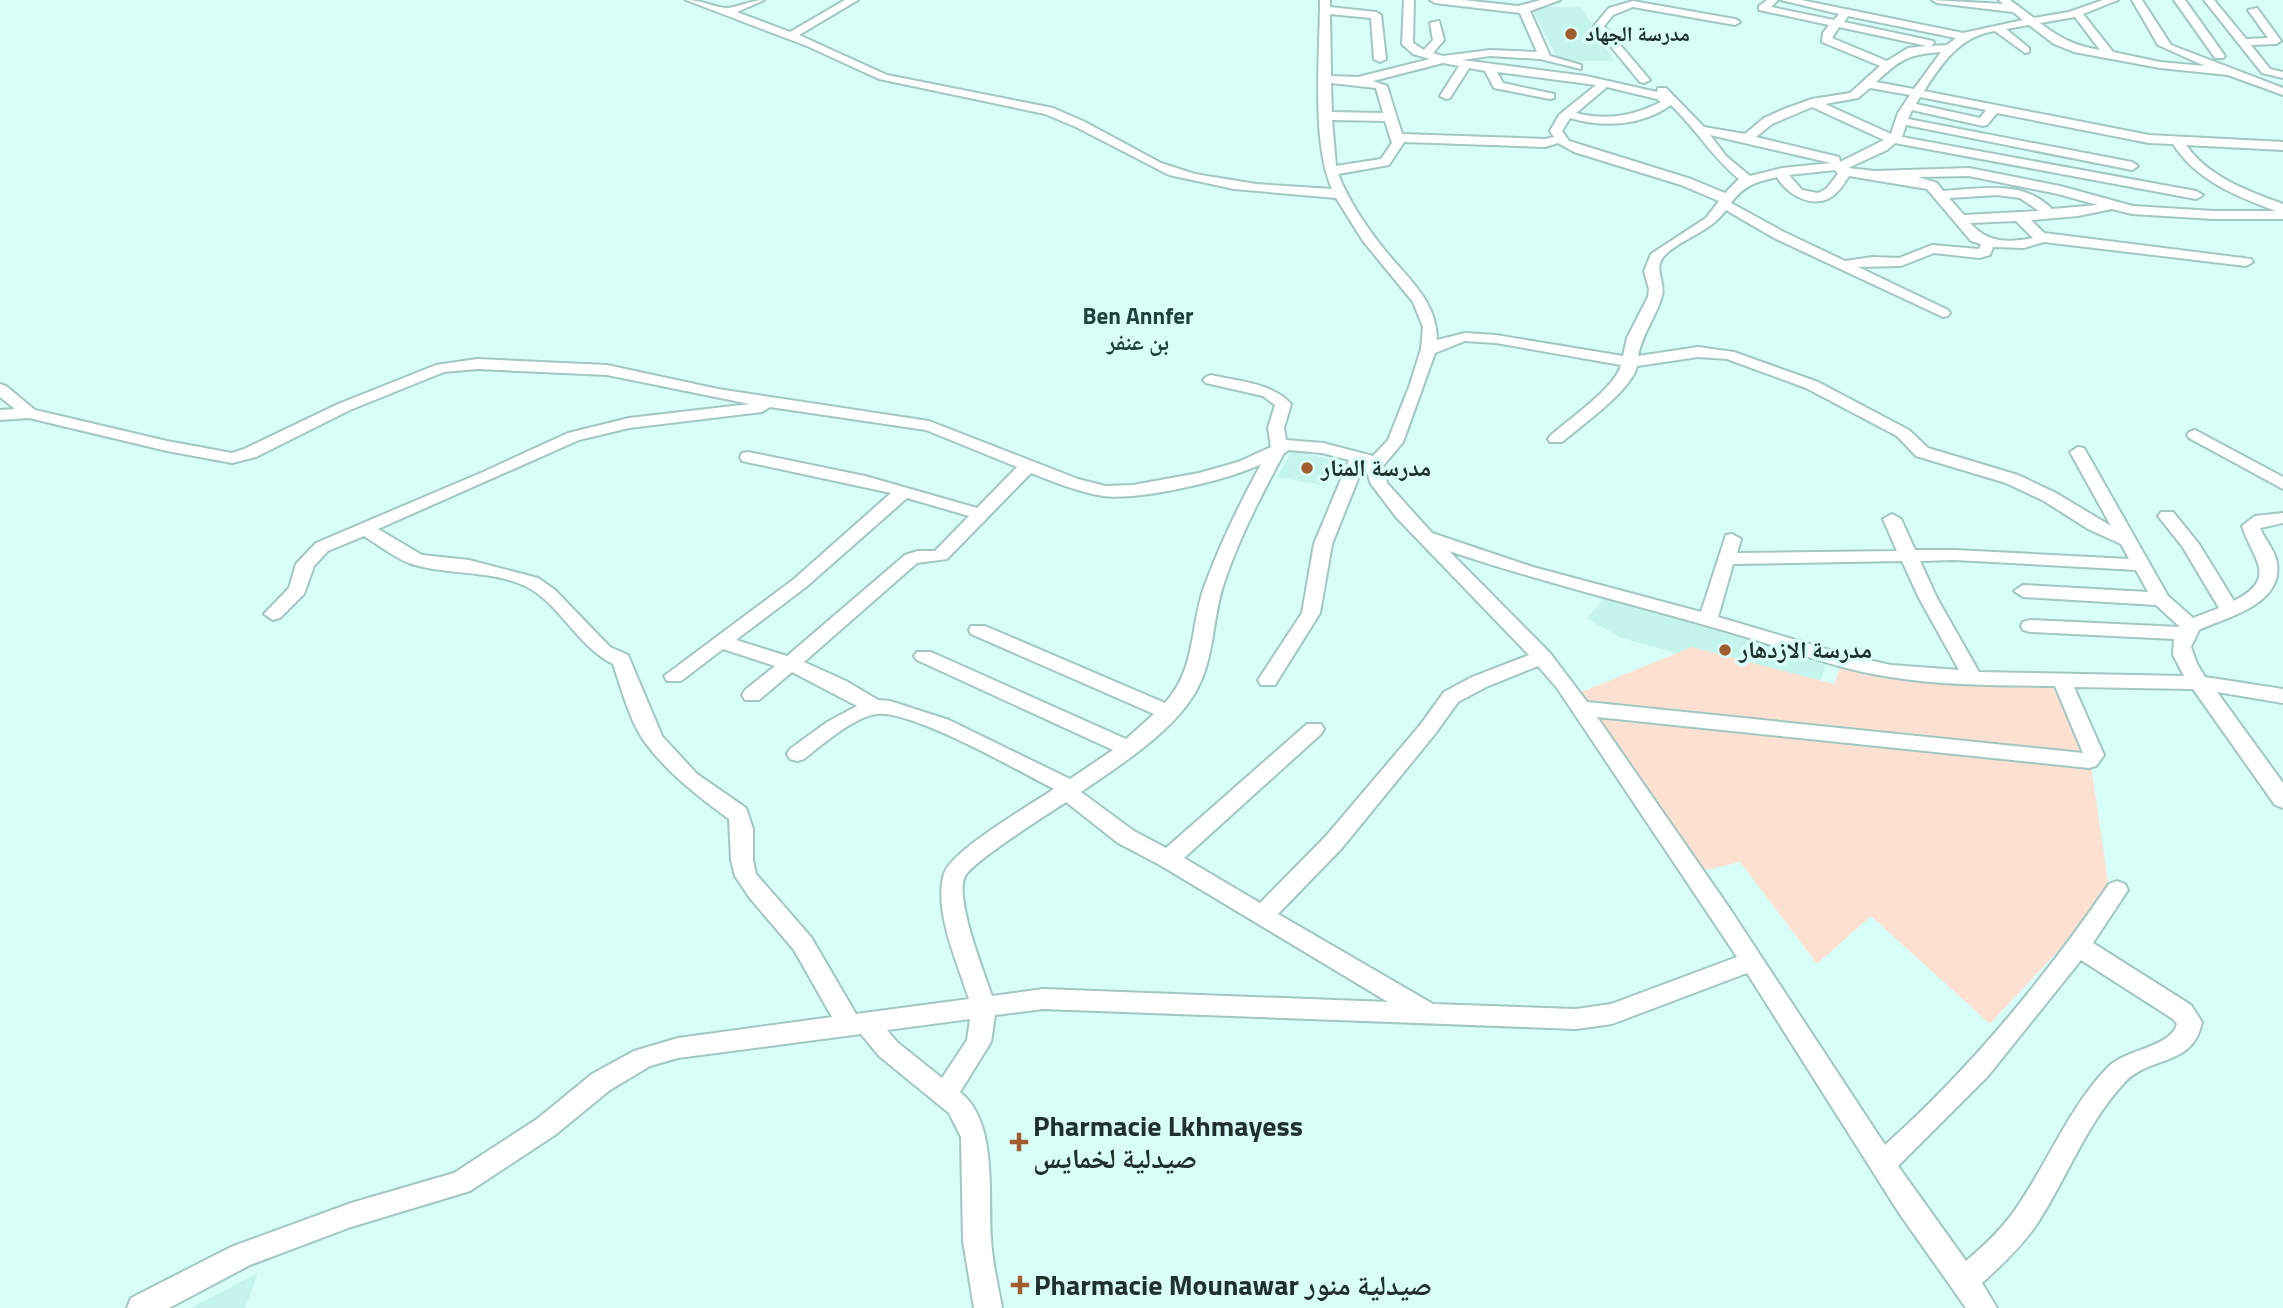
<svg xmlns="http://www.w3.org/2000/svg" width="2283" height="1308" font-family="'Titillium Web','Noto Naskh Arabic',sans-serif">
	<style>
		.built { fill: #c5f4ed }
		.green { fill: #fce1d3 }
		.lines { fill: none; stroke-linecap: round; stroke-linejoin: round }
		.minor-casing { stroke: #a2c7c1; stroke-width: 4 }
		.minor { fill: #fff; fill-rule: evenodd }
		.poi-dot { fill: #a15c30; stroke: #d8fef8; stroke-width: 2.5 }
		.labels { text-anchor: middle; stroke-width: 7; stroke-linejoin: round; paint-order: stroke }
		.far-poi-label { font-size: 21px; font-weight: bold; fill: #212f2d; stroke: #d8fef8; text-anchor: start }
		.far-quarter-label { font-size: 23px; font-weight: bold; fill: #20423e; stroke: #d8fef8 }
		.poi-label { font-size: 24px; font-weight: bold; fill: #212f2d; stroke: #d8fef8; text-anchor: start }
		.near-poi-label { font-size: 28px; font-weight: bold; fill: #212f2d; stroke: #d8fef8; text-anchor: start }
	</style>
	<rect width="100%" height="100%" fill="#d8fef8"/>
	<!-- built -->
	<path class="built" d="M1531,7H1581L1614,61H1559Z
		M1292,451L1335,460L1326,486L1277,477Z
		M1603,599L1827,662L1817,690L1621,638L1587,618Z
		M258,1273L245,1308H191Z"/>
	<!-- green -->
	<path class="green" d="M1692,647L1834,684L1841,665L2066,682L2091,765L2110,895L1990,1024L1871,916L1817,964L1740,862L1698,872L1574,695Z"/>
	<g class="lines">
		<!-- minor casing -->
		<g class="minor-casing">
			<path id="minor" d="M686,0C701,0 711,6 725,8C734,9 751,0 764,0L737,12L790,32L845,0H858L799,35L887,75L1053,108L1085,122L1161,163L1195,174L1256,184L1332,189C1311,142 1320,54 1320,0H1330V7L1376,12L1381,15L1386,59L1380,62L1374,59L1371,18L1330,14L1331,76L1358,77L1430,59L1413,54L1402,44L1404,0H1414L1413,43L1424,50L1433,40L1430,23L1439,21L1444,40L1433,53L1443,56L1490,50L1537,52L1520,13L1435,3L1430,0H1463L1518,6L1541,0H1560L1530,11L1550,56L1581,65V69L1540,59L1490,56L1462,60L1586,76L1657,92L1658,88H1666L1704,127L1745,134L1764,118L1784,109L1812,99L1850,93L1880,66L1822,42L1823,33L1829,25L1759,10V6L1767,0H1778L1771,7L1834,20L1839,14L1781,0H1801L1963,33L2023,20L2013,12L1937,3L1932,0L2003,4L1999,0H2010L2034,18L2069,12L2103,0H2118L2083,14L2113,52L2160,62L2205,66L2158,45L2132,0H2142L2171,45L2283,88V95L2228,75L2160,68L2074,52L2054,44L2029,25L2006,29L2029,48V52L2025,53L1995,31C1960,36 1942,63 1924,91L2149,135L2283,142V150L2186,145C2208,177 2248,191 2283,204V219H2214L2132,214L2112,209L2078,216L2031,220L2044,233L2251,259L2253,262L2246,266L2044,242L2024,248L1993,247L1990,255L1979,258L1934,253L1901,266L1858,267L1948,310L1950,313L1948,316L1943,317L1774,238L1726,210C1709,233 1684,237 1665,255C1652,268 1666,282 1662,296C1656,317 1642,334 1638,356L1698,347L1734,352L1818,382L1909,430L1928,448L2018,475L2056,493L2111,526L2070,452L2078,447L2084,448L2168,596L2193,618L2219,608L2182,546L2158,516L2161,512H2173L2199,544L2234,601C2279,578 2253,560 2242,526L2255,516L2283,513V523L2260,528C2265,540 2275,550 2277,563C2283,605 2227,617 2199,630L2191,647L2197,664L2205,677L2283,689V703L2217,692L2283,783V808L2275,805L2193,689L2074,687L2104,755L2096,766L2089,768L1597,717L1730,909L1885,1145C1971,1068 2044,979 2109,884L2117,881L2125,884L2128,890L2093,943L2191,1005L2202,1022C2193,1067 2151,1055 2125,1082C2087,1122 2067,1178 2037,1224C2022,1246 2002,1265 1982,1283L1997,1308H1966L1899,1213L1747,973L1612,1024L1576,1029L1043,1009L995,1015L991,1042L960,1092C998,1122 988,1195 991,1238C992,1261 998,1285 1002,1308H974L963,1241L961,1137L949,1113L879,1056L861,1034L678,1058L650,1066L610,1090L555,1135L470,1191L351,1227L250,1265L169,1308H127L131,1298L231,1247L351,1203L454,1173L537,1119L592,1074L634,1051L678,1038L832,1017L794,950L749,897L735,876L731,860L729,819C699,797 670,775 647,745C630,723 622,690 613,664C577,646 558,601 525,586C491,570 450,575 415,565C397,560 379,545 364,536L328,551L314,566L304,594L280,618L273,620L264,614L289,588L296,564L316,543L483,472L568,433L629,418L750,404L607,375L477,369L444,372L350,410L256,457L232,463L167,451L29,418L0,420V410L15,409L0,397V384L6,386L35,410L167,441L232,453L244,449L338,404L436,365L477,359L607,365L718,389L929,421L1078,479L1105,486L1133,485L1199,473L1238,462L1271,447L1268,428L1275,405L1263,396L1206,383L1203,380L1206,377L1211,375C1237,381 1273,383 1291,404L1284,428L1286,440L1323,443L1373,456L1388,440L1409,387L1421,349L1423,327L1413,302L1363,241L1336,198L1234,189L1169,175L1076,127L1045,114L879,79L807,46ZM1848,16L1956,38L1947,45L1931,46L1934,43L1933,41L1844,22ZM2075,17L2100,50C2075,46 2060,38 2040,23ZM1839,27L1927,46L1908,48L1887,61L1832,38ZM1941,52L1914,89L1876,82C1900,60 1908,54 1941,52ZM1443,63L1459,66L1440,96L1446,99L1450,98L1469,68L1485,71L1494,88L1550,99L1554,98V94L1503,83L1497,72L1596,85L1559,115L1550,131L1554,137L1545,139L1402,134L1387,86L1373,81ZM1331,83L1376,88L1383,113L1332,112ZM1607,87L1657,99L1661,102C1633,116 1607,121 1576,113ZM1870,88L1910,95L1898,113L1891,134L1825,104L1858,98ZM1920,97L1986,110L1980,118L1916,104ZM1671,105C1697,130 1711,156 1739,179L1725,193L1691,179L1569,141L1562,131L1570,118C1604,128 1641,126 1671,105ZM1812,107L1884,140L1840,162L1839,157L1756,137L1772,124ZM1912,110L1983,126L1987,125L1997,113L2149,143L2173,144C2197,181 2236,196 2276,211H2214L2133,206L2060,186L1969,168L1875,171L1848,168L1887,150L1895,143L2196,199L2203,195L2196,191L1902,137L1906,125L2132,170L2138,166L2132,162L1908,119ZM1332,120L1385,121L1392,143L1381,159L1336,166ZM1710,135L1831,163L1782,168L1750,176L1726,156ZM1404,142L1545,147L1558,143L1574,152L1681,185L1719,201L1706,218L1651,254L1644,271L1649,289L1648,297L1627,338L1623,356L1496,335L1465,333L1437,340C1437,298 1403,275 1380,244C1363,222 1348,199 1338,174L1389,165ZM1835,170L1838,174L1826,189L1818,193L1802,190L1789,175ZM1849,176L1927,189L1971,241L1981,244L1979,249L1932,245L1899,258L1873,257L1845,261L1784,232L1731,203C1744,185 1756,182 1777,177C1788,196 1816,211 1835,194C1841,189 1845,182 1849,176ZM1969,176L2058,194L2098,205L2052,209C2023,179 1980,189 1943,191L1937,183L1918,177ZM1997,195L2020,198L2039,211L1964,215L1949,198ZM2016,221L2033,238C2007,243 1988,243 1970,223ZM1465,341L1496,343L1621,365C1616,387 1568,420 1550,436L1548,439L1550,442H1562C1581,426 1632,390 1637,366L1698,357L1727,359L1806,388L1897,436L1916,456L2006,483L2044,501L2088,529L2121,544L2129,559L1955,550H1915L1901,519L1892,514L1883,519L1897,551L1737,553L1741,539L1732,534L1726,535L1701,612L1533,567L1432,533L1387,483L1383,466L1403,442L1435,353ZM770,407L926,430L1017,467L977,508L865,476L748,452L742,453L740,457L742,461L891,493L794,579L664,676L667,681H681L723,649L775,666L745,690L742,695L745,700H759L792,672L857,706L827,722L790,749L787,754L790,759L797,761L804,759C822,745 855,716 877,714C912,710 1019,771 1054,789C1032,804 950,851 944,874C933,910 958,964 969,999L856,1014L811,937L756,874L753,860V829L746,808L697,774L662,736L628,655L610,647L555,590L538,578L469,560L422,555L378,529L579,440L629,428L762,412ZM1289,450L1322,453L1349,460L1314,544L1302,613L1258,680L1261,685H1275L1320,613L1332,544L1364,464L1371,484L1396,517L1529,655L1472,677L1444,692L1421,724L1326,836L1260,903L1184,858L1321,734L1324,729L1321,724H1307L1166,848L1134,831L1081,792C1119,766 1174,731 1196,691C1215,658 1212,618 1224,583C1239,538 1262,494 1284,453ZM1261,464C1241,501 1221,542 1206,582C1189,624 1198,666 1165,703L985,626H971L969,630L971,634L1154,714L1126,739L931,652H917L914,656L917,660L1113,750L1070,779L949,720L890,701L878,700L846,681L804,662L917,563L947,559L1031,473C1054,482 1078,492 1103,496C1139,501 1229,480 1261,464ZM907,498L969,516L935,551H918L905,555L787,656L736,640L806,587ZM1449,551C1544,583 1640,606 1736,634C1787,649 1837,669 1890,677C1944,686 2000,685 2055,686L2083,753L1587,702L1550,653ZM1955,560L2136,570L2148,592L2023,585L2014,591L2023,597L2156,605L2180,627L2030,620L2023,622L2021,626L2023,630L2030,632L2174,639L2173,655L2184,676L1979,672L1937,598L1920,561ZM1902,561L1919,598L1959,670L1891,665L1850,656L1718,617L1733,564ZM1538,666L1557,688L1737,957L1611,1004L1576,1009L1433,1004L1278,914L1342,848L1435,734L1458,702L1486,687ZM1066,802L1118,843L1160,865L1388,1002L1043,989L992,996C984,972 954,898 965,876C974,860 1047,815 1066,802ZM2081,960L2173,1019L2177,1024C2171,1048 2124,1049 2107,1068C2069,1108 2048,1162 2017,1207C2003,1228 1985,1245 1966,1261L1898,1166L1988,1076ZM970,1019L967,1040L942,1078L897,1042L887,1030Z
				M2174,0H2185L2225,56L2223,58H2215Z
				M2204,0H2214L2246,39L2268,38L2248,10L2257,8L2281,41L2276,44L2251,45L2270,69L2283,72V78L2262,73Z
				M1633,1L1735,19L1740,22L1735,25L1633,7L1613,15L1604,26L1650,80L1644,83L1640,82L1594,26L1609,8Z
				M2195,430L2283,477V489L2189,438L2187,435L2189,432Z"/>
		</g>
		<!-- minor -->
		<use href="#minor" class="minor"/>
	</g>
	<!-- markers -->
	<g class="poi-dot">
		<circle cx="1571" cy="34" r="7"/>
		<circle cx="1307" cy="468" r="7"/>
		<circle cx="1725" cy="650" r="7"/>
		<path d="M1015.5 1131.5h7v7h7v7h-7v7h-7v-7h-7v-7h7z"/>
		<path d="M1016.5 1274.5h7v7h7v7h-7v7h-7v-7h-7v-7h7z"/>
	</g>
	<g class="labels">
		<!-- far-poi labels -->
		<g class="far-poi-label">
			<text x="1585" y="41">مدرسة الجهاد</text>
		</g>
		<!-- far-quarter labels -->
		<g class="far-quarter-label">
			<text x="1138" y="324">Ben Annfer<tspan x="1138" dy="26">بن عنفر</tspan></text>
		</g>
		<!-- poi labels -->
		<g class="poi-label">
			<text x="1321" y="476">مدرسة المنار</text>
			<text x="1739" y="658">مدرسة الازدهار</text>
		</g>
		<!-- near-poi labels -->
		<g class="near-poi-label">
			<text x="1033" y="1136">Pharmacie Lkhmayess<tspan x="1033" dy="32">صيدلية لخمايس</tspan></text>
			<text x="1034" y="1295">Pharmacie Mounawar صيدلية منور</text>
		</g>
	</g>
</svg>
